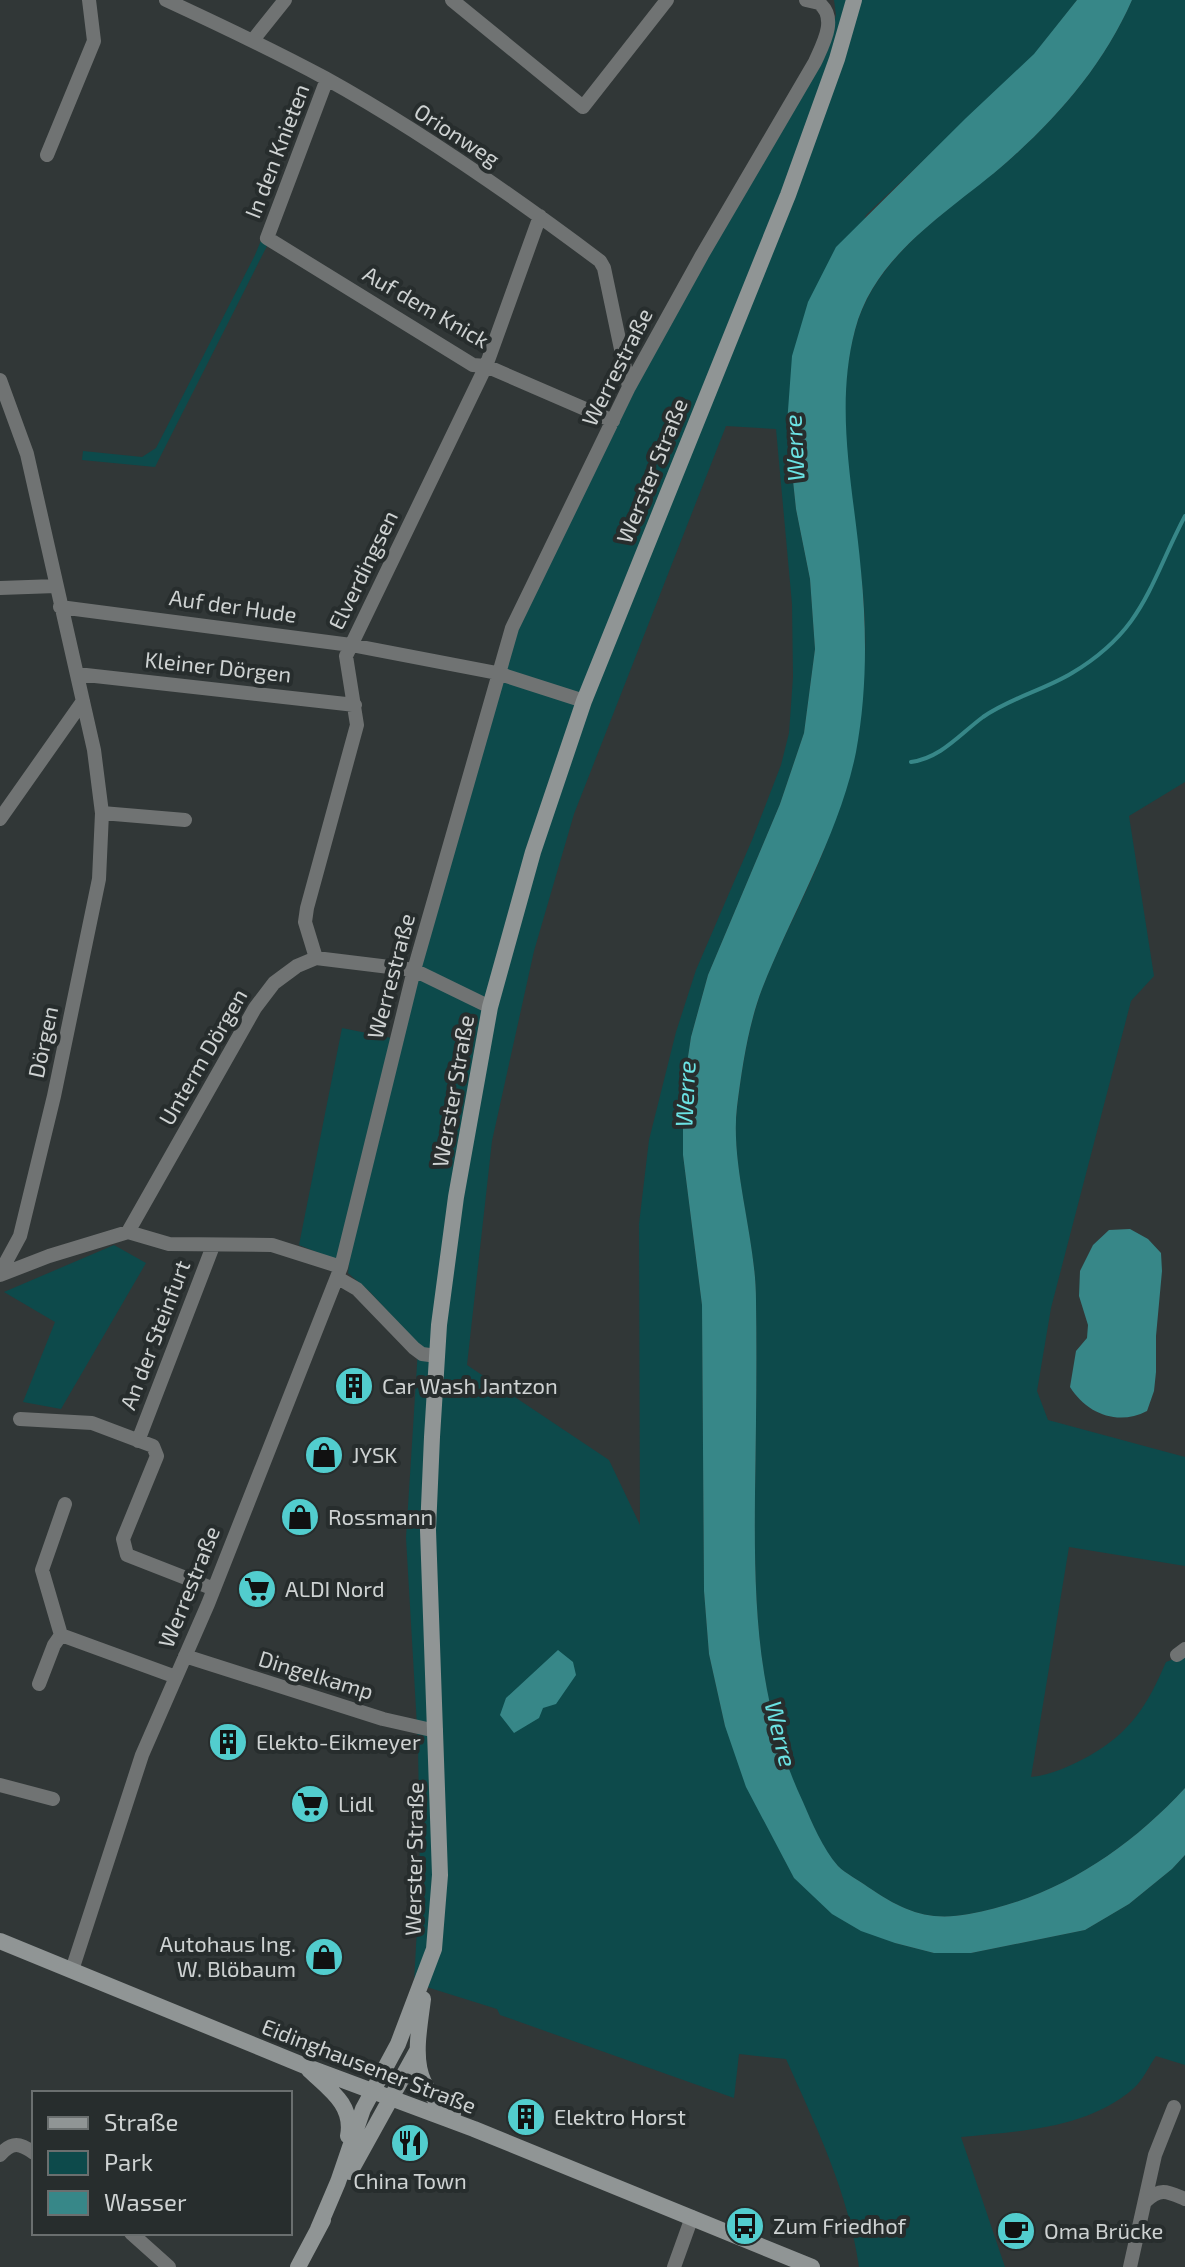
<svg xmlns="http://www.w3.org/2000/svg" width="1185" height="2267" font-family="'Exo 2',sans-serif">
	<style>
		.green { fill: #0d4a4b; fill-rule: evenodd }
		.water { fill: #378788 }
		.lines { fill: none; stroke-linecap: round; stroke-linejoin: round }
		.stream { stroke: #378788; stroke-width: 4 }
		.minor { stroke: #707373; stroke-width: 14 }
		.secondary { stroke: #909595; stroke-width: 16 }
		.labels { text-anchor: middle; stroke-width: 8; stroke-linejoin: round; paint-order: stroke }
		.street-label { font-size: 22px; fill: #ced2d2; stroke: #272d2d }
		.poi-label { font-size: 22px; fill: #ced2d2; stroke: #272d2d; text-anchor: start }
		.water-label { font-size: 24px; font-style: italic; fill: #6be2e3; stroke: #272d2d }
	</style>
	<rect width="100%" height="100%" fill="#313737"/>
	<!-- green -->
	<path class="green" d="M834,0H1077L1034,55L866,215L787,424L796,509L810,579L815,649L804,733L780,804L708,975L691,1037L683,1090V1155L702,1305L704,1591L709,1654L725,1726L895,1943L934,1953H971L1085,1930L1129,1904L1172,1869L1185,1855V2065L1156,2056C1149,2066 1143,2080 1134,2088C1087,2129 1021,2131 961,2137L1005,2267H859C849,2194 816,2126 786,2059L739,2054L734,2098L500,2015L497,2009L414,1983L420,1874L418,1743L406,1538L418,1349L417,1343L370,1292L348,1273L349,1265L299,1245L342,1028L396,1039L513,629L624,403L707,256L822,63L836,15ZM726,426L776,429L792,604L793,677L789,733L781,765L752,840L696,970L676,1032L649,1140L639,1224L640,1525L609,1460L467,1365L492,1141L534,951L574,814Z
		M1132,0H1185V782L1129,816L1154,976L1131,1001L1051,1308L1037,1391L1048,1420L1185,1457V1566L1069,1547L1031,1777C1052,1775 1070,1766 1089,1756C1131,1732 1147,1706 1166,1662L1182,1656L1185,1643V1788C1127,1851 1054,1899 969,1914C927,1922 902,1910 868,1887C859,1880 846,1874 838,1866C823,1850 812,1823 803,1803C756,1703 754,1603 755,1494C756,1430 757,1365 756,1300C756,1239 730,1166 737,1108C742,1068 748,1027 762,989C782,937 811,887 830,834C839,808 842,778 847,751C853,720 863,687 865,655C869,546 826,437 855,330C876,253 951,210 1007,162C1059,116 1104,64 1132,0Z
		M262,238L269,242L155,467L82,460L83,451L142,457L156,448L255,255Z
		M114,1245L146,1263L61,1409L23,1402L55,1322L4,1292Z"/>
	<!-- water -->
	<path class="water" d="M1077,0H1132C1104,64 1059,116 1007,162C951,211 875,253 855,330C834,410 854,490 861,571C867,630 867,694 856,752C840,832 792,913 762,989C748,1026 742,1068 737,1107C730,1165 756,1238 756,1300C757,1365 756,1429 755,1494C754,1602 756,1702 803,1802C812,1823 823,1849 838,1866C846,1874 859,1880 868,1887C902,1910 927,1922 969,1914C1054,1899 1127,1851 1185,1788V1855L1172,1869L1129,1904L1085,1930L971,1953H934L895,1943L861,1931L832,1914L794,1878L746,1787L725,1726L709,1654L704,1591L702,1305L683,1155V1090L691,1037L708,975L780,804L804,733L815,649L810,579L796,509L787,424L792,356L808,302L836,247L966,118L1034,54Z
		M1130,1229L1148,1239L1161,1253L1162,1271L1156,1336V1372L1154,1391L1147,1411C1118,1426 1087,1414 1070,1387L1076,1351L1087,1338L1088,1325L1079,1296L1080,1271L1093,1245L1109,1230Z
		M558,1650L573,1662L576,1675L556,1704L543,1708L539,1718L514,1733L500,1715L506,1698Z"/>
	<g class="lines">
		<!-- stream -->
		<path class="stream" d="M911,762C941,758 960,734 983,717C1010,698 1044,690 1072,673C1144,630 1149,585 1185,516"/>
		<!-- minor -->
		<path class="minor" d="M166,0C220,25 273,50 325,78C421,131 512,195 600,261L604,268L629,387
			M452,0L583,107L667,0
			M253,40L285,0
			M327,79L267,238L473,365L486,366L613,421
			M47,155L94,41L89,0
			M0,380L27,454L94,750L102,813L99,879L54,1096L20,1236L0,1273
			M0,588L56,586
			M60,607L351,645L497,673L584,701
			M77,674L355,705
			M102,813L185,820
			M0,819L83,701
			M316,958L305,922L307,908L357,725L346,656L486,366L540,216
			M128,1232L255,1008L274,983L297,966L316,958L414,970L490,1007
			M0,1275L49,1256L128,1232L169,1244L272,1245L341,1267
			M338,1278L357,1289L414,1348L422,1354L437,1356
			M20,1419L92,1423L153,1446L157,1456L123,1539L127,1555L214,1589
			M138,1441L213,1246
			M65,1504L42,1570L61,1635L176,1677
			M1177,1655L1185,1649
			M185,1656L383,1719L436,1731
			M39,1684L54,1645L61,1635
			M0,1785L53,1799
			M72,1970L142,1755L208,1604L341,1267L414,970L512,628L629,387L702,255L815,62C823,44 838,18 819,3L806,0
			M0,2155C12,2141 20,2143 34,2153
			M1146,2201C1161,2187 1168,2192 1185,2199
			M131,2233L169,2267
			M674,2267L692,2217
			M1130,2267L1155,2155L1174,2107"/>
		<!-- secondary -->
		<path class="secondary" d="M0,1941L305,2066L474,2129L812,2267
			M423,1999C417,2047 407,2084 453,2114
			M309,2070C329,2089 354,2105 348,2136
			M350,2172L417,2051
			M318,2229L338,2182L363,2109L398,2044L434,1949L440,1875L428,1530L432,1437L439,1325L456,1197L490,1007L533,852L584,701L788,195L837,59L854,0
			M298,2267L323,2220"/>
	</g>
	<!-- icons -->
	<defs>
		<g id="building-disc" transform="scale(2)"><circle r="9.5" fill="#52cdce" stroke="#272d2d"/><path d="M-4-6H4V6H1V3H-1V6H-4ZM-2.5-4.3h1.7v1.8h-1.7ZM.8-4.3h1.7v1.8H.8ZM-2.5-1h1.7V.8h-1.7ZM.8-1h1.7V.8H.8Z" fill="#111"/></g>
		<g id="shop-disc" transform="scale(2)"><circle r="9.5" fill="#52cdce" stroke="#272d2d"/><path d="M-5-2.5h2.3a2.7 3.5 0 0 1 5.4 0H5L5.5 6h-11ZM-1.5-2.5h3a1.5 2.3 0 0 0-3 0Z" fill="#111"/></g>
		<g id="supermarket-disc" transform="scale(2)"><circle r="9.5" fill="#52cdce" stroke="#272d2d"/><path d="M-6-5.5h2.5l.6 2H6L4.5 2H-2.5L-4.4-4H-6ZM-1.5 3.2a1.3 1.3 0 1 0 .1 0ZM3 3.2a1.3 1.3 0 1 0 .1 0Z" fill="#111"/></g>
		<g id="restaurant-disc" transform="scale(2)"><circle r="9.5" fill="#52cdce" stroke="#272d2d"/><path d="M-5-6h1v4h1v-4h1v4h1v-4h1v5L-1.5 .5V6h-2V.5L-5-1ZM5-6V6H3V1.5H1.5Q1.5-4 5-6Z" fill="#111"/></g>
		<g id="bus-disc" transform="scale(2)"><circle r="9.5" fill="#52cdce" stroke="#272d2d"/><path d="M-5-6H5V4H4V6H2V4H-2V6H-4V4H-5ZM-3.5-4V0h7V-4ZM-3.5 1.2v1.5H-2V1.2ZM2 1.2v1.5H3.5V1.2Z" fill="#111"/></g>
		<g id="cafe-disc" transform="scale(2)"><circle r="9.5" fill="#52cdce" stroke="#272d2d"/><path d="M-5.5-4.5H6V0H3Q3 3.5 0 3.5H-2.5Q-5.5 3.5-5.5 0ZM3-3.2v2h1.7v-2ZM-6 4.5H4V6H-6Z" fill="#111"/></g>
	</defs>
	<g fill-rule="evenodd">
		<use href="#building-disc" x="354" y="1386"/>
		<use href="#shop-disc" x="324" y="1455"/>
		<use href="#shop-disc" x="300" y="1517"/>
		<use href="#supermarket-disc" x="257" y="1589"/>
		<use href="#building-disc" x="228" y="1742"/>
		<use href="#supermarket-disc" x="310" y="1804"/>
		<use href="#shop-disc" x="324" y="1957"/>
		<use href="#building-disc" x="526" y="2117"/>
		<use href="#restaurant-disc" x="410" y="2143"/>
		<use href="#bus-disc" x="745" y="2226"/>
		<use href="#cafe-disc" x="1016" y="2231"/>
	</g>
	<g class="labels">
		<!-- street labels -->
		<g class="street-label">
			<text transform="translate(457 135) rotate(33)" y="8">Orionweg</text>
			<text transform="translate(277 151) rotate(-69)" y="8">In den Knieten</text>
			<text transform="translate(426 307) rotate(30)" y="8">Auf dem Knick</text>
			<text transform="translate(617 367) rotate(-63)" y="8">Werrestraße</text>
			<text transform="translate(652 471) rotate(-68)" y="8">Werster Straße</text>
			<text transform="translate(363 570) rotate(-64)" y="8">Elverdingsen</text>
			<text transform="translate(233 606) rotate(8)" y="8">Auf der Hude</text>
			<text transform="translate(218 667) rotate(6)" y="8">Kleiner Dörgen</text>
			<text transform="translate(391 976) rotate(-75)" y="8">Werrestraße</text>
			<text transform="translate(43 1042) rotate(-78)" y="8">Dörgen</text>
			<text transform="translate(203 1057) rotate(-60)" y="8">Unterm Dörgen</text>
			<text transform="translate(453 1091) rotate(-80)" y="8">Werster Straße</text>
			<text transform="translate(155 1335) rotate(-69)" y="8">An der Steinfurt</text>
			<text transform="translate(189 1587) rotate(-68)" y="8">Werrestraße</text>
			<text transform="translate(316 1675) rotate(17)" y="8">Dingelkamp</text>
			<text transform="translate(414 1859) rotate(-89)" y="8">Werster Straße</text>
			<text transform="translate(369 2066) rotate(21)" y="8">Eidinghausener Straße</text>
		</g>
		<!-- poi labels -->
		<g class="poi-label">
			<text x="382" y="1394">Car Wash Jantzon</text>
			<text x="352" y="1463">JYSK</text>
			<text x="328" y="1525">Rossmann</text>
			<text x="285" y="1597">ALDI Nord</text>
			<text x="256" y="1750">Elekto-Eikmeyer</text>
			<text x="338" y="1812">Lidl</text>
			<text x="296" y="1952" text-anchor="end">Autohaus Ing.<tspan x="296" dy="25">W. Blöbaum</tspan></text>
			<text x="554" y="2125">Elektro Horst</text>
			<text x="410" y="2189" text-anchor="middle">China Town</text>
			<text x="773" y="2234">Zum Friedhof</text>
			<text x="1044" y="2239">Oma Brücke</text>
		</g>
		<!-- water labels -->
		<g class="water-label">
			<text transform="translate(795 448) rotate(-93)" y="8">Werre</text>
			<text transform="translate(686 1094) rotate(-87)" y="8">Werre</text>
			<text transform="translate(780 1734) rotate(76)" y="8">Werre</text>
		</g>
	</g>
	<!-- legend -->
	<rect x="32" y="2091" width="260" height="144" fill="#272d2d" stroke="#6a6f6f" stroke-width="2"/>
	<rect x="48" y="2117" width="40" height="12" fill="#909595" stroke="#6a6f6f" stroke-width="2"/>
	<text x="104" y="2131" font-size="24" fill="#ced2d2">Straße</text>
	<rect x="48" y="2151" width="40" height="24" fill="#0d4a4b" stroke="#6a6f6f" stroke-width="2"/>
	<text x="104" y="2171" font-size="24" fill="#ced2d2">Park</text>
	<rect x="48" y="2191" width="40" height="24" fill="#378788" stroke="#6a6f6f" stroke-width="2"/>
	<text x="104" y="2211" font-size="24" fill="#ced2d2">Wasser</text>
</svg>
